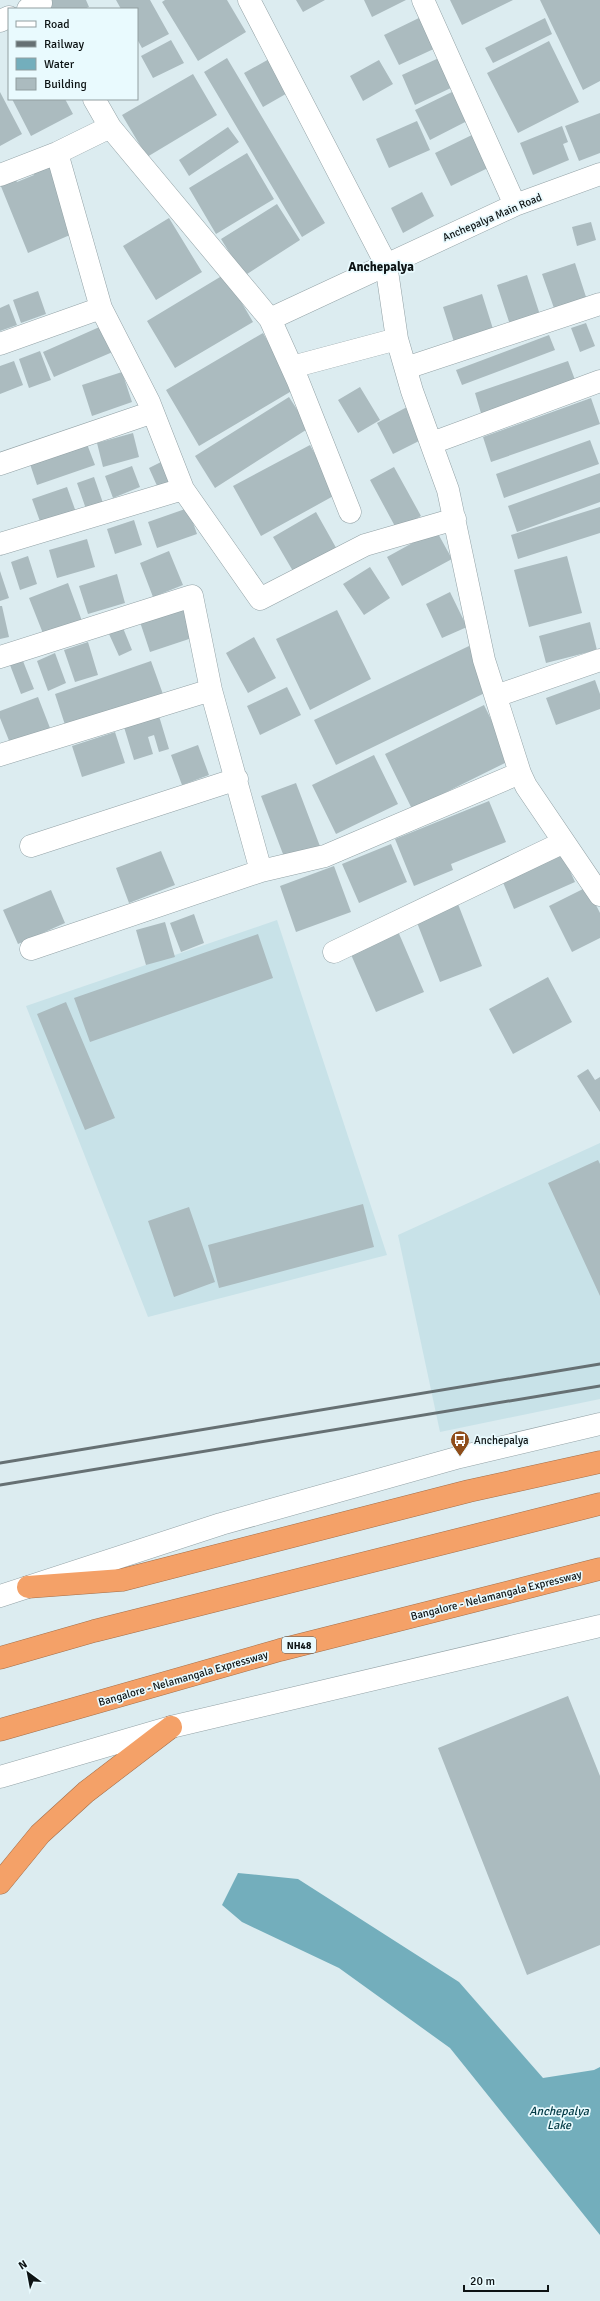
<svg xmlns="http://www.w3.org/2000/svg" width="600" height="2301" font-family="Signika,sans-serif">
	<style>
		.built { fill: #c8e2e8 }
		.water { fill: #73aebc }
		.building { fill: #abbbbf }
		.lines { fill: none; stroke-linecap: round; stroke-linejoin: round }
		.minor-casing { stroke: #93a2a6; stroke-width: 23 }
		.highway-casing { stroke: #a36f4b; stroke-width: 23 }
		.minor { stroke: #fff; stroke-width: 22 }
		.highway { stroke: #f4a168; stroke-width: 22 }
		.rail { stroke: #667073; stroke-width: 3 }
		.labels { text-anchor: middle; stroke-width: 3.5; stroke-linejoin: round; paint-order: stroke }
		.shield { fill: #e9fafe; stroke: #4f585a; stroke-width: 1 }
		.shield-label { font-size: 10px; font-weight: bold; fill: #0d1314 }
		.street-label { font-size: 11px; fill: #0d1314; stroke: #e9fafe }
		.poi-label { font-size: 11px; fill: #0d1314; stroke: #e9fafe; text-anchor: start }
		.water-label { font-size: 12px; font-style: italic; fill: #003944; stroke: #e9fafe }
		.quarter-label { font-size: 13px; font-weight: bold; fill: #0d1314; stroke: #e9fafe }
	</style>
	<rect width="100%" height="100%" fill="#dcecf0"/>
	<!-- built -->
	<path class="built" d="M277,920L387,1255L148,1317L26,1006Z
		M600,1143V1399L440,1432L398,1235Z"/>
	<!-- water -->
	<path class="water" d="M238,1873L298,1879L459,1982L543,2078L594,2070L600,2067V2235L450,2048L339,1968L242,1922L222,1905Z"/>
	<!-- building -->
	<path class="building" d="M46,0H86L89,7L84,9H50Z
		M116,0H150L169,34L142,48L137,39V9H121Z
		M165,0H227L246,32L198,61L162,2Z
		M296,0H325L303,12Z
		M364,0H406L372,17Z
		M450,0H513L462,25Z
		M540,0H600V81L583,90Z
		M423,16L438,47L399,65L384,35Z
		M545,18L552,34L493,63L485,48Z
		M171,40L184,63L153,78L141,56Z
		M549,41L579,102L518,133L487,73Z
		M441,57L455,86L415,105L402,75Z
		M227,58L325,223L302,237L204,72Z
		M271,58L291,91L263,107L244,73Z
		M379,60L393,84L363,101L350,76Z
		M193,74L217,115L147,157L122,115Z
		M456,90L471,119L430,140L415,110Z
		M0,92L22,134L0,146Z
		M12,99H65L73,114L31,136Z
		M600,113V153L579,161L565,126Z
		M417,121L430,150L389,168L376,139Z
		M562,126L568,142L563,144L569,160L533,175L520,143Z
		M228,127L239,142L189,176L179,160Z
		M476,133L492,166L451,186L435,153Z
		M247,153L274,199L216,234L189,188Z
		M49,162L77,232L28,253L0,184L14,177L17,182L34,175L31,169Z
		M422,192L434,216L403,233L391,208Z
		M277,204L300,240L244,276L221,239Z
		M169,218L202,272L156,300L123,246Z
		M591,222L596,240L577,246L572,227Z
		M575,263L587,300L555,311L542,274Z
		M225,274L253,322L175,368L147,321Z
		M527,275L542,321L512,331L497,285Z
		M38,291L46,314L21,323L13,300Z
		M482,294L493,329L454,342L443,307Z
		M9,304L17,325L0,331V308Z
		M586,323L595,346L580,352L571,328Z
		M104,325L115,351L54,377L43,352Z
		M263,333L295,389L199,446L166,390Z
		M549,335L555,350L462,385L456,370Z
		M40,351L51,380L29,388L19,359Z
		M14,361L23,385L0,394V366Z
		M568,361L578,388L483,420L475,393Z
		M122,372L132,402L92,416L82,385Z
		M360,387L380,420L358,433L338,400Z
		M289,397L309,428L215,488L195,456Z
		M591,398L600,424L491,462L483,437Z
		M407,407L423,439L393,454L377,423Z
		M133,433L139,457L103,467L97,443Z
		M590,440L599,464L504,498L496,474Z
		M87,444L95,465L37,485L30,464Z
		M310,445L337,494L261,536L233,486Z
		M163,461L172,481L158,488L149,468Z
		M132,466L140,487L113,498L105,476Z
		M394,467L421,516L397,530L370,480Z
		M600,473V502L517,532L508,506Z
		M94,477L103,503L86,509L77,483Z
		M67,487L77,515L42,527L32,499Z
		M600,507V533L518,559L511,535Z
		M188,508L197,534L157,548L148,522Z
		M316,512L339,553L297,578L273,537Z
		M134,520L142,545L115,554L107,529Z
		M436,530L452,559L402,586L387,557Z
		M87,539L95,567L57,578L49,550Z
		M169,551L183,585L153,597L140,563Z
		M28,556L37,584L20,590L11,562Z
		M567,556L582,613L529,627L514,570Z
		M370,567L390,598L364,615L343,584Z
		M0,571L9,598L0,601Z
		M117,574L125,603L88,614L79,586Z
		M68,583L82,621L44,636L29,598Z
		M450,592L467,627L442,638L426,604Z
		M183,604L195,637L150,652L139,619Z
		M0,606H2L9,637L0,639Z
		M337,610L371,679L310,710L276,639Z
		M590,622L597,650L546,663L539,636Z
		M123,628L132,650L119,656L109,634Z
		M254,637L276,678L248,693L226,653Z
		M88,642L98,675L75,682L64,650Z
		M469,646L491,690L336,765L314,720Z
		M55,653L66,683L48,691L37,661Z
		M23,661L34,689L21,694L10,665Z
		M151,661L164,697L67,731L55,694Z
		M595,680L600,694V709L556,725L546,698Z
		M287,687L301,715L260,735L247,706Z
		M38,697L50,728L10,743L0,718V711Z
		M484,705L511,760L412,809L385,754Z
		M159,716L169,749L159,752L154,735L148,737L153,754L134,760L124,727Z
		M115,732L125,763L82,777L72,746Z
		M198,745L209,775L182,785L171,755Z
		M374,755L398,804L336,834L312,785Z
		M296,783L321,849L286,862L261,796Z
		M489,801L506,842L451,864L453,870L414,886L395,839Z
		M391,844L407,882L359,903L342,864Z
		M161,851L175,885L129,903L116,868Z
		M562,853L575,882L514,909L502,880Z
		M334,866L351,912L296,932L280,886Z
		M587,887L600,913V938L572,952L549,906Z
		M51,890L65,923L18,944L3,910Z
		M458,904L482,966L440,982L416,920Z
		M194,914L204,943L181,952L170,923Z
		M165,922L175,957L146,965L136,930Z
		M397,929L424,992L376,1012L349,950Z
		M258,934L273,978L90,1042L74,998Z
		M548,977L572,1022L513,1054L489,1009Z
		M66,1002L115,1118L85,1130L37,1014Z
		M588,1069L595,1080L600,1077V1112L577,1076Z
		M598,1160L600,1164V1296L548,1183Z
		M363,1204L374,1247L219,1288L208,1245Z
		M189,1207L215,1282L174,1297L148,1221Z
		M568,1696L600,1776V1945L527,1975L438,1748Z"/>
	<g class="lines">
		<!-- minor casing -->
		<g class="minor-casing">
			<path id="minor" d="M249,0L386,264L397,339L412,391L448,490L484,660L520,773L526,786L600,895
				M423,0L515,205
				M28,9L41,3
				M0,21L9,17
				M94,99L110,127
				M57,153L101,308L149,402L183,489L260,599L365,545L455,519
				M0,175L57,153L110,127L270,319L515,205L600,174
				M270,319L298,381L350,512
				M0,344L101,308
				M292,367L397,339
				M406,368L600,304
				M432,443L600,381
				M0,464L153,412
				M0,544L183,489
				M0,657L192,596L211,690L261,871
				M496,696L600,660
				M0,755L211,690
				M31,846L237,779
				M31,949L261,871L325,856L520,773
				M334,952L564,842
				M0,1596L221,1524L460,1457L600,1424
				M0,1777L171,1727L600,1626"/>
		</g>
		<!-- highway casing -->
		<g class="highway-casing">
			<path id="highway" d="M28,1587L122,1580L469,1491L600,1462
				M0,1658L94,1631L600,1504
				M0,1730L280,1650L600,1569
				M0,1883L40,1834L86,1792L171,1727"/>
		</g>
		<!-- minor -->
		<use href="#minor" class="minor"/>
		<!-- highway -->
		<use href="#highway" class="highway"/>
		<!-- rail -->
		<path class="rail" d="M0,1463L600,1364
			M0,1485L600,1386"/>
	</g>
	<!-- icons -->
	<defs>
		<g id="bus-pin" transform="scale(1)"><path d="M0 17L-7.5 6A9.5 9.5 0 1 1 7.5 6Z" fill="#8f4d1a" stroke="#e9fafe"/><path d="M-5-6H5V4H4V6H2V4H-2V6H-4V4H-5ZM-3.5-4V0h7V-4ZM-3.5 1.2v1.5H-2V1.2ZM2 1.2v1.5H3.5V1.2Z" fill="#fff"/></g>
	</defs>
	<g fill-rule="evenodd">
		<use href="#bus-pin" x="460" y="1440"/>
	</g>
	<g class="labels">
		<!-- shield labels -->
		<rect class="shield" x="282" y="1637" width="34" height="16" rx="3"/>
		<g class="shield-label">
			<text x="299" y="1649">NH48</text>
		</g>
		<!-- street labels -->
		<g class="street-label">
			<text transform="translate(492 217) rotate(-23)" y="4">Anchepalya Main Road</text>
			<text transform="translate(496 1595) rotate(-14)" y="4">Bangalore - Nelamangala Expressway</text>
			<text transform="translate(183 1678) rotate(-16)" y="4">Bangalore - Nelamangala Expressway</text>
		</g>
		<!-- poi labels -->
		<g class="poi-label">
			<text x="474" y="1444">Anchepalya</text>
		</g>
		<!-- water labels -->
		<g class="water-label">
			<text x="559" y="2115">Anchepalya<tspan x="559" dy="14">Lake</tspan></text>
		</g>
		<!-- quarter labels -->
		<g class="quarter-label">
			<text x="381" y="271">Anchepalya</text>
		</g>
	</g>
	<!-- legend -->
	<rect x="8" y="8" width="130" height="92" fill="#e9fafe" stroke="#919ea0"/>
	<rect x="16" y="21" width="20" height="6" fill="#ffffff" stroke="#919ea0"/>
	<text x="44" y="28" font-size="12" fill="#0d1314">Road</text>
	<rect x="16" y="41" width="20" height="6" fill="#667073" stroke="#919ea0"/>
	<text x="44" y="48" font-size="12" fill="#0d1314">Railway</text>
	<rect x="16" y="58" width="20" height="12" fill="#73aebc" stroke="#919ea0"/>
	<text x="44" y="68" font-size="12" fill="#0d1314">Water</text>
	<rect x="16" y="78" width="20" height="12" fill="#abbbbf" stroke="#919ea0"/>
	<text x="44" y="88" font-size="12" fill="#0d1314">Building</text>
	<!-- north arrow -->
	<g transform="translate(28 2273) rotate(328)" stroke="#e9fafe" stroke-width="3" paint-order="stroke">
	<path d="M0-3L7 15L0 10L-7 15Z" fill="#0d1314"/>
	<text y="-6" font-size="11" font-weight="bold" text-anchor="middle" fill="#0d1314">N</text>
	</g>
	<!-- scale -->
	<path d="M464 2285v6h84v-6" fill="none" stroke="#0d1314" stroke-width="2"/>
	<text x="470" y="2285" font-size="12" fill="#0d1314" stroke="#e9fafe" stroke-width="3" paint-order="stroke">20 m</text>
</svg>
